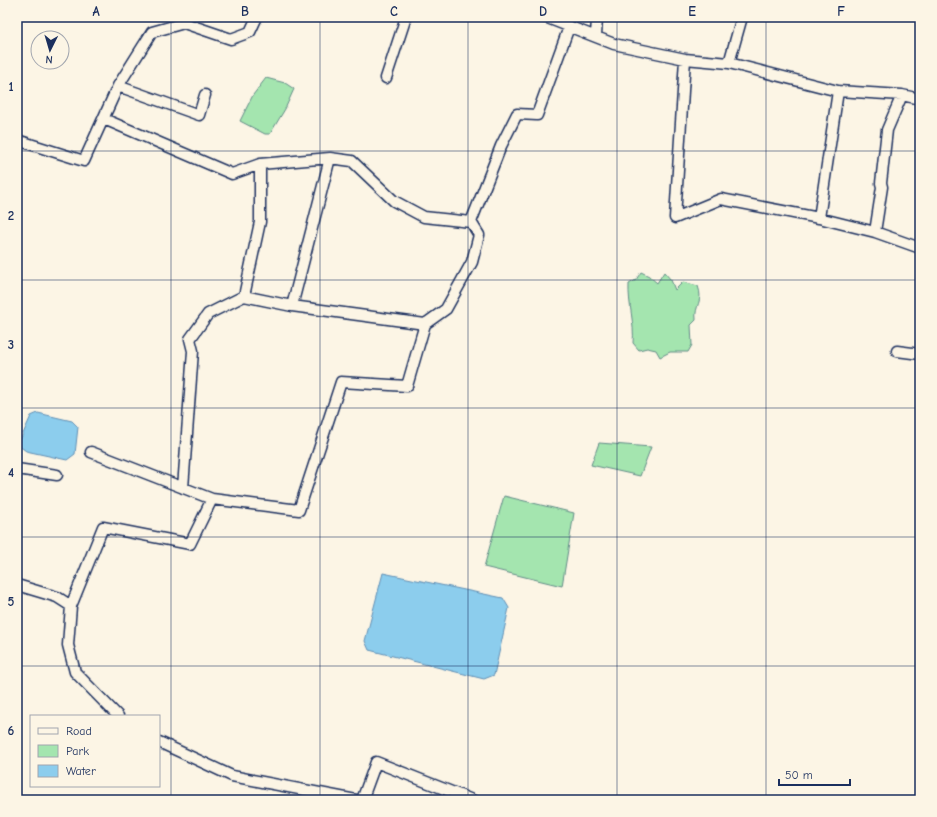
<svg xmlns="http://www.w3.org/2000/svg" width="937" height="817" font-family="'Comic Neue',sans-serif">
	<style>
		.green { fill: #a4e5af; stroke: #608a86 }
		.water { fill: #8ccded; stroke: #5f8eb4 }
		.lines { fill: none; stroke-linecap: round; stroke-linejoin: round }
		.minor-casing { stroke: #1b2f5e; stroke-width: 13 }
		.minor { stroke: #fcf5e5; stroke-width: 10 }
		.grid { fill: none; stroke: #1b2f5e; stroke-width: 1; stroke-opacity: 0.55 }
		.neatline { fill: none; stroke: #1b2f5e; stroke-width: 1.5 }
		.grid-label { font-size: 13px; text-anchor: middle; font-weight: bold; fill: #1b2f5e }
	</style>
	<rect width="100%" height="100%" fill="#fcf5e5"/>
	<filter id="ink" filterUnits="userSpaceOnUse"><feTurbulence type="fractalNoise" baseFrequency=".025" numOctaves="2"/><feDisplacementMap in="SourceGraphic" scale="8" xChannelSelector="R" yChannelSelector="G"/><feConvolveMatrix kernelMatrix="1 2 1 2 8 2 1 2 1" color-interpolation-filters="sRGB"/></filter>
	<g filter="url(#ink)">
		<!-- green -->
		<path class="green" d="M266,78L285,83L294,89L285,109L270,134H265L240,121L253,95Z
			M641,272L649,276L657,283L664,272L671,280L675,290L683,282L698,286C704,302 694,305 696,320L691,325L692,345L688,352H670L660,357L656,350L647,348L639,350L633,343C635,324 628,304 629,284L636,280Z
			M599,443L651,447L640,476L591,465Z
			M504,496L574,513L562,586L484,567Z"/>
		<!-- water -->
		<path class="water" d="M38,413L72,421L78,427L75,454L67,460L26,451L18,445L31,416Z
			M383,573L503,598L509,608L494,675L484,679L369,650L365,641Z"/>
		<g class="lines">
			<!-- minor casing -->
			<g class="minor-casing">
				<path id="minor" d="M545,17L614,44L685,59L729,63L838,91L902,95L920,99
					M596,37L597,17
					M685,59L675,218L721,199L819,218L875,232L920,248
					M729,63L742,17
					M386,78L406,17
					M118,86L199,115L205,95
					M104,119L232,174L260,164L330,158L352,161L394,201L424,217L471,222
					M17,140L84,161L118,86L152,32L184,23L231,39L250,32L257,17
					M260,164V222L244,296L292,306L425,324
					M819,218L838,91
					M875,232L882,187L881,183L887,130L902,95
					M292,306L330,158
					M897,351L920,354
					M91,452L212,499
					M17,469L57,475
					M183,488L193,351L190,339L208,314L244,296
					M17,585L57,597L71,606L68,645L75,672L118,716
					M71,606L103,527L190,544L212,499L299,510L341,382L407,386L425,324L446,309L472,262L479,235L471,222L501,146L517,114L537,115L569,27
					M159,742L232,776L356,800
					M362,800L376,762L472,800"/>
			</g>
			<!-- minor -->
			<use href="#minor" class="minor"/>
		</g>
	</g>
	<!-- grid -->
	<path class="grid" d="M171,17V800M320,17V800M468,17V800M617,17V800M766,17V800M17,151H920M17,280H920M17,408H920M17,537H920M17,666H920"/>
	<!-- margin -->
	<rect width="937" height="817" fill="none" stroke="#fcf5e5" stroke-width="44"/>
	<!-- legend -->
	<rect x="30" y="715" width="130" height="72" fill="#fcf5e5" stroke="#a2a6af"/>
	<rect x="38" y="728" width="20" height="6" fill="#fcf5e5" stroke="#a2a6af"/>
	<text x="66" y="735" font-size="12" fill="#1b2f5e">Road</text>
	<rect x="38" y="745" width="20" height="12" fill="#a4e5af" stroke="#a2a6af"/>
	<text x="66" y="755" font-size="12" fill="#1b2f5e">Park</text>
	<rect x="38" y="765" width="20" height="12" fill="#8ccded" stroke="#a2a6af"/>
	<text x="66" y="775" font-size="12" fill="#1b2f5e">Water</text>
	<!-- north arrow -->
	<g transform="translate(50 50) rotate(185)"><circle r="19" fill="#fcf5e5" stroke="#a2a6af"/>
	<path d="M0-3L7 15L0 10L-7 15Z" fill="#1b2f5e"/>
	<text y="-6" font-size="11" font-weight="bold" text-anchor="middle" fill="#1b2f5e">N</text>
	</g>
	<!-- scale -->
	<path d="M779 779v6h71v-6" fill="none" stroke="#1b2f5e" stroke-width="2"/>
	<text x="785" y="779" font-size="12" fill="#1b2f5e" stroke="#fcf5e5" stroke-width="3" paint-order="stroke">50 m</text>
	<rect x="22" y="22" width="893" height="773" class="neatline"/>
	<g class="grid-label">
		<text x="96" y="16">A</text>
		<text x="245" y="16">B</text>
		<text x="394" y="16">C</text>
		<text x="543" y="16">D</text>
		<text x="692" y="16">E</text>
		<text x="841" y="16">F</text>
		<text x="11" y="91">1</text>
		<text x="11" y="220">2</text>
		<text x="11" y="349">3</text>
		<text x="11" y="477">4</text>
		<text x="11" y="606">5</text>
		<text x="11" y="735">6</text>
	</g>
</svg>
